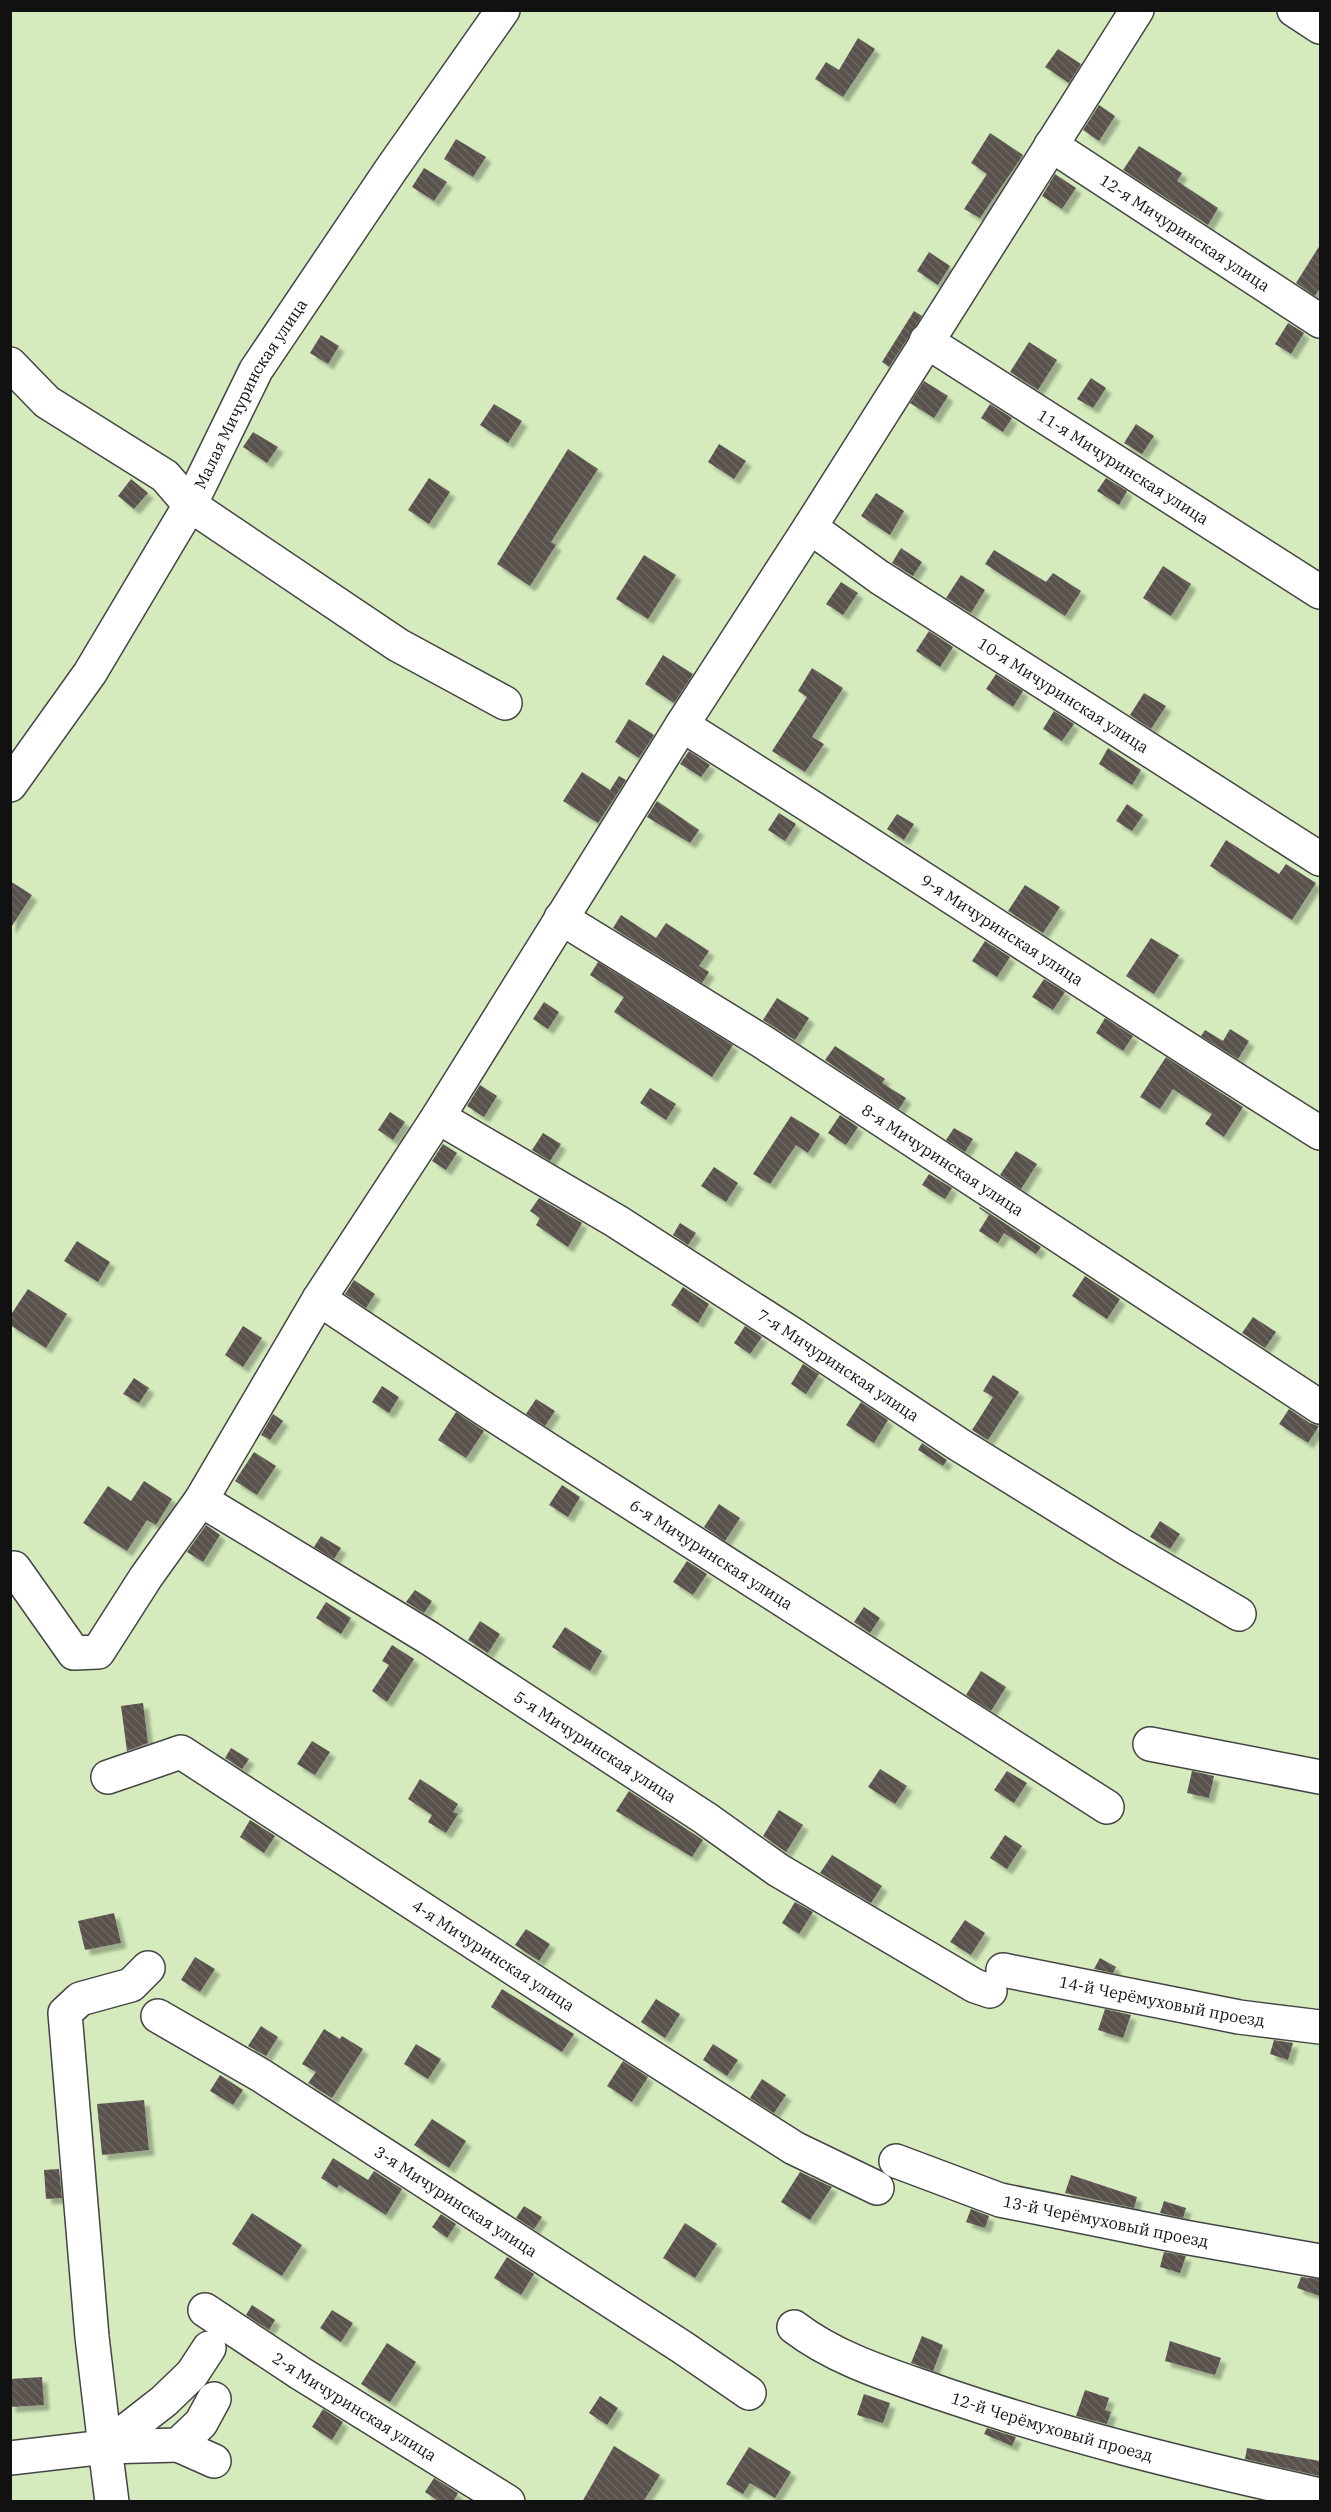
<svg xmlns="http://www.w3.org/2000/svg" width="1331" height="2512" font-family="'IBM Plex Serif',serif">
	<style>
		.garden { fill: #d5ebbd }
		.building { fill: url(#building-back-hatch); filter: url(#shadow) }
		.lines { fill: none; stroke-linecap: round; stroke-linejoin: round }
		.minor-casing { stroke: #444; stroke-width: 36 }
		.minor { stroke: #fff; stroke-width: 33 }
		.labels { text-anchor: middle; stroke-width: 6; stroke-linejoin: round; paint-order: stroke }
		.street-label { font-size: 16px; fill: #111; stroke: #fff }
	</style>
	<defs>
		<pattern id="building-back-hatch" width="6" height="6" patternUnits="userSpaceOnUse" patternTransform="scale(1.5)"><rect width="6" height="6" fill="#5a524d"/><path d="M-1 5l2 2M0 0l6 6M5-1l2 2" fill="none" stroke="#6d6662"/></pattern>
		<filter id="shadow"><feDropShadow dx="5.5" dy="5.5" stdDeviation="1.5" flood-color="#0004"/></filter>
	</defs>
	<rect width="100%" height="100%" fill="#fffdf5"/>
	<!-- garden -->
	<path class="garden" d="M11,11H1320V2501H11Z"/>
	<!-- building -->
	<path class="building" d="M858,38L875,49L843,97L815,79L826,62L839,70Z
		M1058,49L1081,64L1069,83L1045,67Z
		M1099,105L1115,116L1099,141L1083,130Z
		M990,133L1023,155L980,218L964,209L987,174L971,163Z
		M456,139L486,157L473,177L444,159Z
		M1139,146L1182,173L1177,181L1218,208L1208,225L1123,170Z
		M424,168L447,182L434,201L412,187Z
		M1055,174L1076,188L1062,209L1042,196Z
		M1320,245V288L1315,296L1296,283Z
		M929,252L950,266L938,285L917,271Z
		M914,311L922,316L889,367L882,362Z
		M1288,323L1304,333L1291,354L1275,344Z
		M321,335L339,346L328,364L310,353Z
		M1029,342L1057,360L1038,390L1010,372Z
		M1091,378L1106,388L1093,408L1077,399Z
		M924,381L948,396L934,418L910,403Z
		M494,404L522,421L508,443L480,425Z
		M990,404L1012,418L1003,432L981,418Z
		M1136,424L1154,436L1142,454L1124,443Z
		M253,432L278,447L267,463L243,447Z
		M719,444L746,461L734,479L708,462Z
		M568,449L598,469L551,542L556,545L530,586L497,564Z
		M429,478L450,492L429,524L408,510Z
		M1106,478L1127,491L1119,505L1097,491Z
		M131,479L148,493L134,509L118,496Z
		M876,493L904,511L890,535L861,516Z
		M901,548L922,562L913,576L892,563Z
		M994,550L1046,582L1053,573L1081,591L1065,616L985,564Z
		M644,555L676,575L648,619L616,599Z
		M1163,566L1191,584L1171,616L1143,598Z
		M961,575L985,590L971,613L946,598Z
		M841,582L858,593L843,615L826,604Z
		M929,631L953,647L940,667L916,651Z
		M663,655L693,674L674,703L645,684Z
		M812,668L843,688L812,737L824,744L805,772L772,751L807,697L798,691Z
		M996,674L1023,691L1013,707L986,689Z
		M1144,693L1166,706L1151,729L1130,715Z
		M1054,711L1074,724L1062,741L1043,729Z
		M629,719L654,735L639,758L615,742Z
		M1108,748L1141,770L1132,785L1099,764Z
		M689,751L710,765L701,777L680,764Z
		M582,772L610,790L619,776L626,780L598,823L563,801Z
		M657,801L699,830L690,843L647,817Z
		M1127,804L1143,815L1132,831L1116,821Z
		M779,813L796,824L785,841L768,830Z
		M897,814L914,824L904,840L887,829Z
		M1226,840L1279,874L1286,864L1316,883L1292,920L1210,866Z
		M10,881L32,895L10,929Z
		M1025,885L1060,907L1043,933L1008,911Z
		M621,915L656,938L666,923L709,951L699,966L709,972L702,983L613,928Z
		M1151,938L1179,955L1154,994L1126,976Z
		M985,941L1010,957L997,977L972,961Z
		M598,962L733,1045L712,1077L614,1012L624,997L590,975Z
		M1044,979L1065,992L1053,1010L1032,997Z
		M777,998L809,1018L795,1040L763,1020Z
		M544,1002L559,1012L548,1029L533,1019Z
		M1105,1018L1133,1036L1123,1051L1096,1033Z
		M1230,1029L1249,1041L1238,1059L1201,1036L1205,1030L1223,1041Z
		M835,1046L885,1079L882,1083L906,1098L899,1109L825,1060Z
		M1166,1057L1243,1107L1224,1137L1205,1124L1212,1114L1173,1089L1160,1109L1140,1097Z
		M480,1085L497,1096L484,1117L467,1106Z
		M650,1088L676,1104L666,1120L640,1103Z
		M390,1112L405,1122L393,1140L378,1130Z
		M840,1115L858,1127L846,1145L828,1133Z
		M791,1116L820,1134L808,1153L796,1145L770,1184L753,1174Z
		M954,1128L973,1139L965,1152L946,1140Z
		M543,1133L561,1144L550,1161L532,1150Z
		M443,1144L457,1153L446,1170L432,1161Z
		M1016,1151L1037,1164L1021,1189L1000,1175Z
		M714,1167L738,1183L726,1202L701,1186Z
		M929,1174L952,1188L945,1199L922,1185Z
		M539,1198L582,1223L568,1247L536,1225L540,1218L530,1211Z
		M980,1207L1041,1247L1036,1254L1004,1233L998,1243L979,1231L989,1215L979,1208Z
		M680,1223L696,1233L688,1245L673,1235Z
		M77,1241L110,1262L98,1282L64,1261Z
		M1085,1276L1120,1299L1107,1319L1072,1296Z
		M354,1280L375,1294L366,1308L345,1294Z
		M683,1287L709,1304L698,1323L671,1305Z
		M28,1289L67,1314L46,1348L10,1325V1316Z
		M1253,1317L1276,1332L1265,1348L1242,1333Z
		M243,1326L262,1338L243,1367L225,1355Z
		M745,1326L762,1337L750,1354L734,1343Z
		M803,1364L819,1374L806,1394L791,1384Z
		M993,1375L1019,1392L988,1440L972,1430L993,1397L983,1391Z
		M134,1378L149,1388L139,1403L123,1394Z
		M382,1386L399,1397L389,1413L372,1402Z
		M536,1399L555,1411L545,1426L526,1414Z
		M861,1402L888,1420L874,1443L846,1425Z
		M1289,1409L1310,1423L1319,1426L1308,1443L1279,1424Z
		M456,1412L484,1431L466,1458L438,1440Z
		M273,1414L283,1421L270,1440L261,1435Z
		M922,1443L947,1460L943,1466L918,1450Z
		M254,1452L276,1466L257,1495L235,1481Z
		M144,1481L172,1499L156,1525L147,1520L127,1551L83,1523L108,1486L131,1501Z
		M562,1485L580,1497L568,1517L549,1505Z
		M719,1504L740,1518L725,1541L704,1527Z
		M1160,1521L1180,1534L1170,1549L1150,1537Z
		M206,1525L220,1535L203,1562L187,1552Z
		M321,1536L341,1548L334,1559L314,1547Z
		M687,1561L707,1574L693,1595L673,1582Z
		M415,1590L432,1601L424,1613L406,1602Z
		M326,1602L351,1618L341,1634L316,1618Z
		M864,1607L880,1618L870,1633L854,1622Z
		M480,1621L500,1634L488,1653L468,1640Z
		M565,1627L602,1651L590,1671L552,1647Z
		M392,1645L414,1659L387,1702L372,1691L389,1665L382,1661Z
		M981,1671L1006,1687L991,1711L966,1695Z
		M143,1703L148,1743L127,1751L121,1706Z
		M312,1741L330,1752L315,1775L297,1764Z
		M231,1748L249,1759L242,1769L225,1758Z
		M880,1769L907,1786L895,1804L868,1787Z
		M1007,1771L1027,1783L1014,1803L994,1790Z
		M1192,1771L1214,1776L1209,1798L1187,1793Z
		M420,1779L458,1804L453,1812L458,1814L446,1833L428,1822L432,1815L408,1799Z
		M629,1791L703,1840L692,1857L616,1811Z
		M779,1810L803,1825L786,1852L763,1836Z
		M250,1820L275,1836L264,1853L240,1837Z
		M1005,1835L1022,1846L1007,1869L990,1858Z
		M832,1855L882,1886L871,1903L820,1873Z
		M795,1902L813,1912L799,1934L782,1923Z
		M114,1913L121,1943L85,1950L78,1921Z
		M965,1920L985,1933L971,1955L950,1942Z
		M526,1929L550,1944L539,1961L515,1945Z
		M195,1957L215,1969L200,1992L181,1980Z
		M1100,1958L1116,1967L1113,1973L1094,1969Z
		M502,1989L574,2034L562,2052L491,2007Z
		M656,1999L680,2014L665,2038L641,2022Z
		M1105,2009L1131,2015L1123,2038L1098,2030Z
		M261,2026L278,2037L266,2056L248,2046Z
		M324,2029L340,2039L342,2036L363,2049L332,2098L308,2083L316,2072L302,2064Z
		M1274,2040L1293,2043L1288,2060L1270,2054Z
		M416,2044L441,2059L428,2079L404,2064Z
		M713,2044L738,2060L727,2076L703,2060Z
		M623,2061L648,2077L632,2102L607,2086Z
		M220,2075L243,2090L233,2105L210,2091Z
		M762,2079L786,2095L774,2113L750,2098Z
		M144,2100L149,2150L102,2155L97,2104Z
		M432,2119L466,2141L449,2168L414,2145Z
		M333,2158L368,2180L374,2171L402,2189L386,2215L339,2185L337,2188L321,2178Z
		M59,2169L62,2198L46,2199L44,2170Z
		M800,2172L832,2187L810,2220L781,2202Z
		M1071,2175L1137,2197L1134,2208L1065,2193Z
		M1164,2201L1186,2208L1183,2218L1160,2213Z
		M524,2206L542,2217L534,2229L516,2218Z
		M971,2209L989,2216L985,2228L966,2222Z
		M252,2213L302,2245L282,2276L232,2244Z
		M441,2214L456,2224L447,2238L432,2227Z
		M685,2223L717,2244L695,2278L663,2258Z
		M1164,2252L1186,2256L1180,2273L1160,2267Z
		M507,2257L534,2274L521,2295L494,2278Z
		M1301,2277L1320,2279V2296L1297,2288Z
		M252,2305L275,2320L269,2330L246,2315Z
		M332,2310L353,2323L341,2342L320,2328Z
		M922,2336L943,2345L933,2371L911,2363Z
		M1170,2341L1221,2358L1215,2375L1165,2361Z
		M387,2343L416,2362L390,2402L361,2384Z
		M42,2377L44,2405L10,2407V2379Z
		M1085,2390L1109,2398L1105,2410L1111,2412L1107,2424L1076,2416Z
		M864,2394L890,2403L883,2423L857,2415Z
		M600,2396L618,2408L607,2425L589,2413Z
		M323,2409L343,2422L332,2440L312,2427Z
		M987,2428L1016,2437L1012,2446L984,2434Z
		M614,2446L660,2475L643,2502H582Z
		M749,2447L791,2472L775,2498L750,2483L743,2494L726,2484Z
		M1247,2448L1320,2461V2476L1245,2459Z
		M434,2478L458,2493L453,2502H440L425,2492Z"/>
	<g class="lines">
		<!-- minor casing -->
		<g class="minor-casing">
			<g id="minor">
				<path d="M1294,10L1320,27"/>
				<path id="s1" d="M1051,145L1320,321"/>
				<path id="s2" d="M926,341L1320,592"/>
				<path d="M10,364L47,402L165,476L190,505L398,645L505,703"/>
				<path id="s3" d="M810,527L879,577L1320,859"/>
				<path id="s4" d="M682,725C896,859 1106,999 1320,1133"/>
				<path id="s5" d="M10,785L90,673L190,505L256,370L390,171L503,10"/>
				<path id="s6" d="M561,918L763,1042L1320,1407"/>
				<path id="s7" d="M438,1117L616,1221L792,1334L958,1444L1123,1546L1239,1614"/>
				<path id="s8" d="M319,1299L486,1410L1107,1807"/>
				<path id="s9" d="M201,1500L429,1638L705,1818L778,1870L975,1986L990,1991"/>
				<path d="M10,1568H14L74,1653L98,1652L146,1577L201,1500L319,1299L438,1117L682,725L810,527L1137,10"/>
				<path d="M1150,1744L1320,1777"/>
				<path id="s10" d="M108,1777L181,1752L573,2007L794,2148L877,2188"/>
				<path id="s11" d="M1003,1970L1239,2017L1320,2027"/>
				<path id="s12" d="M158,2016L262,2076L682,2347L749,2393"/>
				<path id="s13" d="M896,2161L1000,2200L1184,2237L1320,2261"/>
				<path id="s14" d="M205,2310L300,2373L508,2502"/>
				<path id="s15" d="M794,2327C837,2360 892,2376 943,2394C1066,2436 1193,2467 1320,2495"/>
				<path d="M178,2445L214,2461"/>
				<path d="M105,2447L92,2337L65,2013L80,1999L131,1985L148,1968"/>
				<path d="M105,2447L164,2401L192,2374L209,2348"/>
				<path d="M105,2447L178,2445L201,2423L214,2399"/>
				<path d="M10,2458L105,2447L112,2502"/>
			</g>
		</g>
		<!-- minor -->
		<use href="#minor" class="minor"/>
	</g>
	<g class="labels">
		<!-- street labels -->
		<g class="street-label">
			<text dy="6" stroke="none"><textPath href="#s1" startOffset="160">12-я Мичуринская улица</textPath></text>
			<text dy="6" stroke="none"><textPath href="#s5" startOffset="460">Малая Мичуринская улица</textPath></text>
			<text dy="6" stroke="none"><textPath href="#s2" startOffset="234">11-я Мичуринская улица</textPath></text>
			<text dy="6" stroke="none"><textPath href="#s3" startOffset="304">10-я Мичуринская улица</textPath></text>
			<text dy="6" stroke="none"><textPath href="#s4" startOffset="380">9-я Мичуринская улица</textPath></text>
			<text dy="6" stroke="none"><textPath href="#s6" startOffset="452">8-я Мичуринская улица</textPath></text>
			<text dy="6" stroke="none"><textPath href="#s7" startOffset="471">7-я Мичуринская улица</textPath></text>
			<text dy="6" stroke="none"><textPath href="#s8" startOffset="468">6-я Мичуринская улица</textPath></text>
			<text dy="6" stroke="none"><textPath href="#s9" startOffset="465">5-я Мичуринская улица</textPath></text>
			<text dy="6" stroke="none"><textPath href="#s10" startOffset="450">4-я Мичуринская улица</textPath></text>
			<text dy="6" stroke="none"><textPath href="#s11" startOffset="162">14-й Черёмуховый проезд</textPath></text>
			<text dy="6" stroke="none"><textPath href="#s12" startOffset="351">3-я Мичуринская улица</textPath></text>
			<text dy="6" stroke="none"><textPath href="#s13" startOffset="219">13-й Черёмуховый проезд</textPath></text>
			<text dy="6" stroke="none"><textPath href="#s14" startOffset="178">2-я Мичуринская улица</textPath></text>
			<text dy="6" stroke="none"><textPath href="#s15" startOffset="278">12-й Черёмуховый проезд</textPath></text>
		</g>
	</g>
	<!-- border -->
	<rect width="1331" height="2512" fill="none" stroke="#111111" stroke-width="24"/>
</svg>
